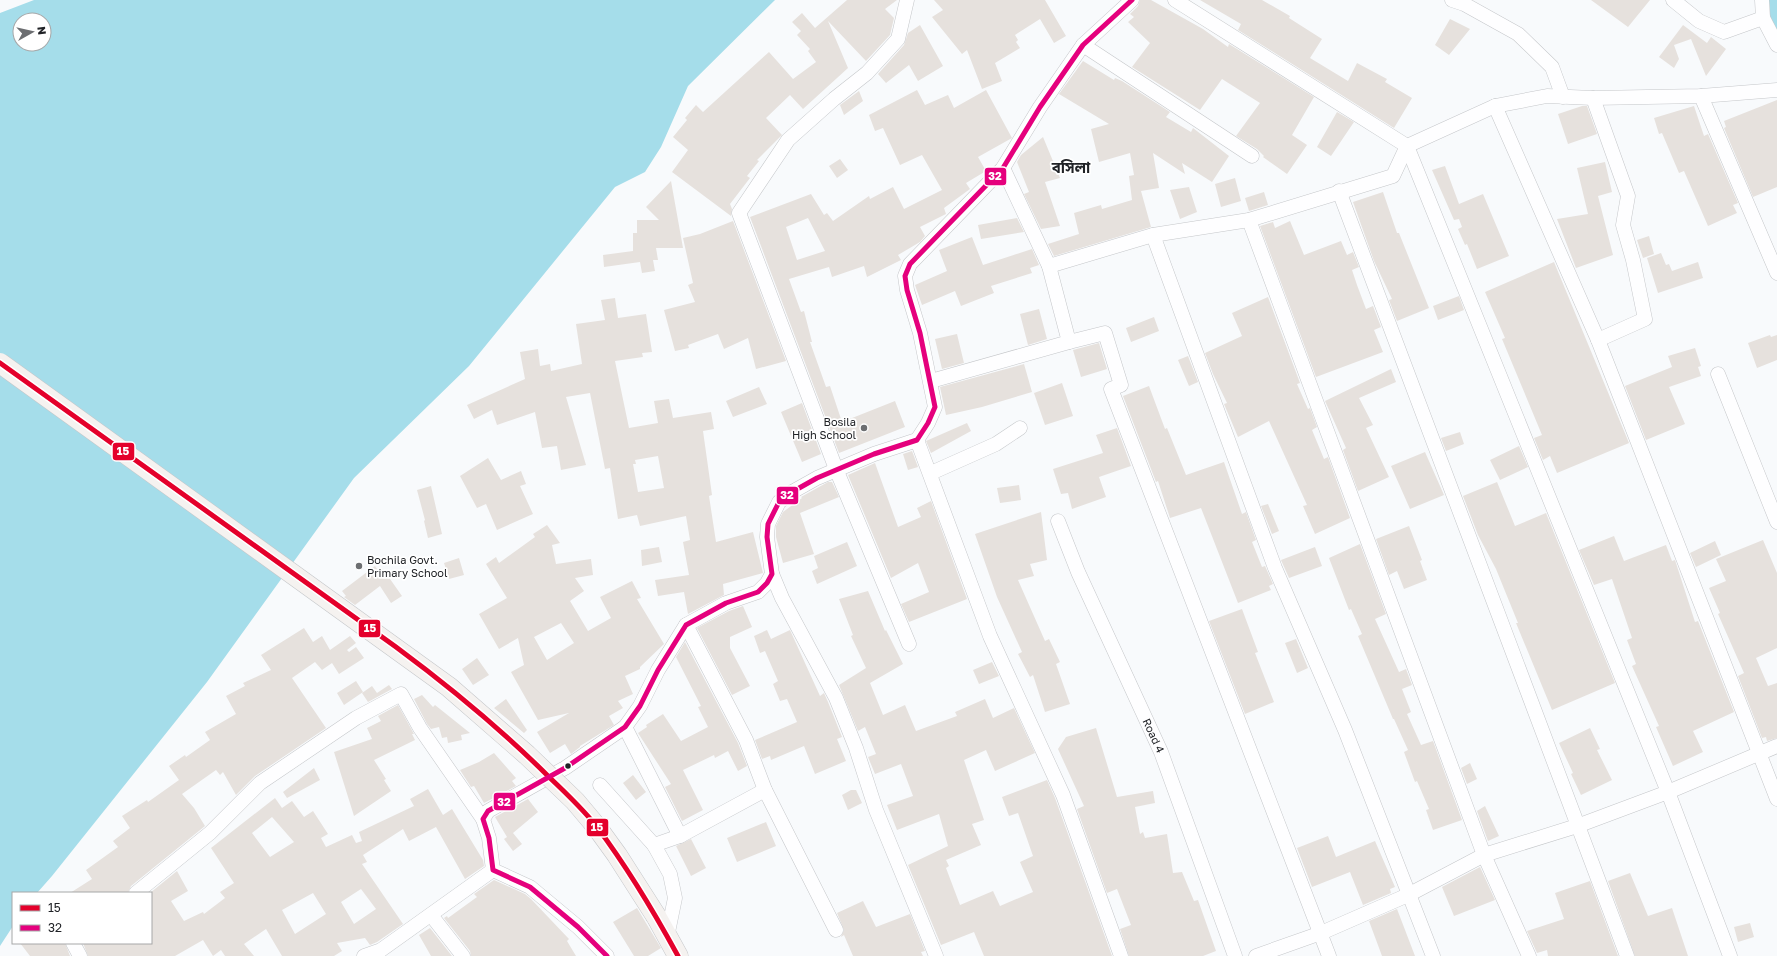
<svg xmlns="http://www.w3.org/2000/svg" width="1777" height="956" font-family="'Golos Text','Noto Sans Bengali',sans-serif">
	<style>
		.water { fill: #a5ddea; fill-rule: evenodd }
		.building { fill: #e6e1dd; fill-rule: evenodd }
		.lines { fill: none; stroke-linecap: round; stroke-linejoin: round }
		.minor-casing { stroke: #c5c7ca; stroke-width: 15 }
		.secondary-casing { stroke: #c5c7ca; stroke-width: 21 }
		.minor { stroke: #fefeff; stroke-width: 14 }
		.secondary { stroke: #f5f2f0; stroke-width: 20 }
		.secondary-bridge-casing { stroke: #c5c7ca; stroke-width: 21; stroke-linecap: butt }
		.secondary-bridge { stroke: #f5f2f0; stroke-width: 20 }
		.bus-1-casing { stroke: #fff; stroke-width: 8 }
		.bus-2-casing { stroke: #fff; stroke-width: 8 }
		.bus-1 { stroke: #e4002b; stroke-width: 5 }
		.bus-2 { stroke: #e5007d; stroke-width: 5 }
		.poi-dot { fill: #6c6e71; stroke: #fff; stroke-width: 1.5 }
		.bus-dot { fill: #202226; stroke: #fff; stroke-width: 1.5 }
		.labels { text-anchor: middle; stroke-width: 3.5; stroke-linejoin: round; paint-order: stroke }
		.poi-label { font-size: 11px; fill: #202226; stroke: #fff; text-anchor: end }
		.street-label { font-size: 11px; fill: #202226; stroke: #fff }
		.district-label { font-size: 15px; font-weight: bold; fill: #202226; stroke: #fff }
		.line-badge { stroke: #fff; stroke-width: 1.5 }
		.badge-label { font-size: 11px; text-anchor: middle; font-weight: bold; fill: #fff }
	</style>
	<rect width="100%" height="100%" fill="#f8fafc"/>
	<!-- water -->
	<path class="water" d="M34,0H775L688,86L661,147L645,172L615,187L469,366L354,478L207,682L52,876L37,893H13V926L0,946V13ZM20,20H44V44H20Z
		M1768,0H1777V39L1771,29Z"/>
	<!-- building -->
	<path class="building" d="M847,0H897L885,9L894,18L890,35L866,61L828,21L848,68L803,109L790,95L766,118L782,135L757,160L759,161L747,176L750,178L730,204L732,209L731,216L672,172L688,150L673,137L687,120L685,118L696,105L703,112L769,52L793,79L816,62L808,51L810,49L797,35L801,31L792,22L802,13L815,28Z
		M934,0H1045L1066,36L1054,43L1040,19L1015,35L1018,40L1016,42L1020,48L995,63L1002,81L982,89L967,50L962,54L932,17L943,10Z
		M1140,0H1151L1203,29L1228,47L1229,44L1314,97L1292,135L1307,145L1287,174L1263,157L1264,156L1257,149L1236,136L1260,103L1222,79L1200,110L1132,67L1150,43L1128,22L1134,17L1130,14L1138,6Z
		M1200,0H1262L1290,16L1289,18L1322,39L1310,58L1348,81L1357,63L1387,79L1385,82L1412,98L1394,128L1238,30L1241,24Z
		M1591,0H1650L1628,27Z
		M1450,19L1470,29L1449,55L1435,45Z
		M920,25L943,66L918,81L909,65L886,83L878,74L904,45L908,33Z
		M1683,25L1707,43L1711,37L1726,49L1706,76L1691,39L1674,45L1679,59L1674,68L1659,57Z
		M1083,61L1114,80L1115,78L1122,81L1170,112L1166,117L1191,132L1193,128L1229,156L1212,182L1182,163L1185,174L1153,153L1159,188L1141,191L1151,227L1054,256L1048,244L1079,234L1074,213L1101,205L1102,209L1132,200L1129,176L1134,175L1130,153L1099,162L1091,129L1109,124L1059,94Z
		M917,90L925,105L948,95L954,108L986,90L1012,138L978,157L986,171L966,183L970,189L944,208L946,214L920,227L925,236L920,242L898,255L901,260L867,277L864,266L832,277L829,267L789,279L801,312L804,311L812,342H810L826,387L830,386L842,422L895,401L905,427L839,453L750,217L811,194L824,215L827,213L833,221L869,196L870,199L893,187L904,209L942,190L922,155L900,165L883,128L875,131L869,115ZM808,218L825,251L797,260L786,227Z
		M859,91L863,101L844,115L840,105Z
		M1777,100V187L1753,197L1724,128L1726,127L1724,121Z
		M1582,106H1587L1597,134L1568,144L1558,114Z
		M1694,106L1704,136L1708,134L1738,203L1733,205L1737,213L1708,226L1684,171L1679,173L1662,133L1659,134L1654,118Z
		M1337,112L1354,122L1331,156L1317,147Z
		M1043,137L1060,178L1045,182L1060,226L1041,229L1024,194L1029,192L1017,162L1021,155Z
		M840,159L848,170L837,178L829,166Z
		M1605,162L1612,192L1598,196L1613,255L1576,268L1557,219L1588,214L1577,168Z
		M1445,166L1459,204L1483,194L1509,256L1477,269L1467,244L1465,245L1458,229L1462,227L1459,219L1454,220L1432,170Z
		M1235,178L1241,201L1221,207L1215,184Z
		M671,181L683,248H656L658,260H653L655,271L642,273L640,262L604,267L603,255L633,251V233H637V220H659L646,207Z
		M1189,187L1197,212L1180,219L1170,190Z
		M1264,192L1268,205L1249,211L1245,198Z
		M1383,192L1397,233H1399L1429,308L1397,321L1389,300L1392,299L1374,261L1353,202Z
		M1017,218L1024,232L981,239L978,225Z
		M733,221L786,361L756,369L748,338L724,349L718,334L688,345L689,348L675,351L664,310L695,302L688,285L693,283L683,238L700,234Z
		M1290,221L1304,255L1341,241L1347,255L1353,252L1359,267L1352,270L1357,285L1366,309L1373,306L1381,327L1374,330L1383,352L1316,377L1260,226L1273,222L1275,228Z
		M1649,236L1654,254L1643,258L1637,240Z
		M972,237L983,265L1032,249L1039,265L1030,268L1032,273L991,286L994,293L961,306L955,291L922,305L915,285L947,271L939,250Z
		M1661,253L1666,265L1669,264L1672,271L1698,262L1703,278L1658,293L1647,258Z
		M1554,262L1629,443L1557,473L1550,456L1543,460L1534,438L1542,435L1502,339L1505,338L1485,292Z
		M1459,296L1464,310L1438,320L1433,306Z
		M1268,297L1300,383L1297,384L1308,409L1310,408L1317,427L1312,430L1324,459L1328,457L1350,518L1315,534L1303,506L1307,505L1269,421L1238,437L1224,404L1227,403L1213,374L1205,353L1242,336L1232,313Z
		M615,298L618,318L646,314L652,352L642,353L643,357L615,361L629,428L658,423L654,401L669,399L673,418L711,412L714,429L703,431L712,495L709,496L716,542L753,532L763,573L723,584L724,595L688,614L684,592L658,596L655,580L689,575L683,542L690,540L686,516L640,526L637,515L618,519L610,468L605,469L590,393L566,397L586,465L561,470L557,446L542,448L535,412L497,425L492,410L474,419L467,405L525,379L520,352L538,349L540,366L550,364L551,371L582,364L576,324L605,320L601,300ZM658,456L664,488L638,492L633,464H636L635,460Z
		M1039,309L1047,339L1028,345L1020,314Z
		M1154,317L1159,331L1131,342L1126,328Z
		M957,334L964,363L942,369L935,339Z
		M1770,335L1771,337L1777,335V360L1757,368L1748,343Z
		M1099,343L1107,369L1081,377L1073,350Z
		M1695,348L1701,366L1698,367L1701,376L1669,387L1685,424L1646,440L1625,386L1672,367L1668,356Z
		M1188,356L1198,382L1189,386L1178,360Z
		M1024,364L1032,392L982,407L946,415L940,387Z
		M1391,369L1396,382L1359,398L1373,425L1366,428L1389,477L1358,491L1343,450L1346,448L1325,401Z
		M1062,383L1073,416L1045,425L1034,393Z
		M1149,386L1165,429L1167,428L1186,475L1224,462L1242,514L1246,512L1256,540L1252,542L1262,567L1265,566L1273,584L1269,586L1271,590L1238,603L1201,508L1170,518L1158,481L1156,482L1123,396Z
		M759,387L767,404L733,417L726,401Z
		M802,403L821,454L802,462L781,412Z
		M967,423L971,431L931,453L926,441Z
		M1117,428L1131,466L1099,477L1106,497L1072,509L1068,493L1061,494L1053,469L1103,453L1096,435Z
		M1460,432L1464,444L1446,451L1441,438Z
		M1519,446L1528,467L1500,480L1490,460Z
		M912,451L918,467L908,470L903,454Z
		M1425,452L1444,495L1410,509L1391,466Z
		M488,458L501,480L521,471L526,484L520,486L533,514L497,530L486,504L477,508L460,476Z
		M875,463L898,527L921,517L917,508L931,501L967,599L909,622L901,604L929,592L918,563L891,578L848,475Z
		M828,482H832L839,497L800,513L814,554L783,563L776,537V526L783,512L802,498L801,497Z
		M1497,482L1515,526L1546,513L1615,683L1552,710L1516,623H1518L1496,569L1478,535L1463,496Z
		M1019,485L1021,500L1000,503L997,488Z
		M431,486L442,534L428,538L424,521L425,520L417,490Z
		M1268,504L1279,531L1272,534L1261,506Z
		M1041,512L1047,560L1030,564L1034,576L1018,580L1045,641L1049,639L1060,662L1056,664L1070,704L1045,712L1033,675L1030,677L1018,654L1022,652L997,597L975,534Z
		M547,525L560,543L552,545L556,564L591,559L593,575L575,578L584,591L570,601L588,631L611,618L600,597L632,581L641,598L637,599L664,644L640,667V669L625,676L633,694L618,701L623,708L609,716L614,725L580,746V747L571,754L565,744L550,753L537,732L569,713L538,720L511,672L524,665L518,638L499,649L479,614L507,598L486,564L496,557L499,563L535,537L533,534ZM561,623L574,643L547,660L534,637Z
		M1409,526L1422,560L1420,561L1427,580L1404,589L1397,571L1389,575L1376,539Z
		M1614,536L1624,561L1666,545L1672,561L1675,560L1695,622L1698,621L1734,712L1693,731L1703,752L1673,766L1656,727L1659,726L1632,666L1636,664L1627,640L1632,638L1612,579L1594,585L1579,550Z
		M1763,540L1777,573V648L1756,658L1768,686L1777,683V738L1767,741L1766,737L1762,738L1738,676L1744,673L1718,614L1720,613L1709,588L1726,581L1716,559Z
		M1715,541L1721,555L1696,567L1690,553Z
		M847,542L857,566L817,584L812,571L818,568L814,556Z
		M1360,544L1386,614L1375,619L1399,672L1406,669L1412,685L1402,689L1411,712L1407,714L1421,745L1433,741L1462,820L1433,830L1426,810L1429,809L1417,781L1415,782L1404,752L1408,750L1394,719H1393L1358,636L1362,634L1351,609L1349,610L1329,558Z
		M659,547L662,562L642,566L641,550Z
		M1315,547L1322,566L1289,578L1281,560Z
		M459,558L464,575L449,579L444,563Z
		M375,566L379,572L383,569L402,596L391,603L380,586L355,605L344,597L346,596L342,591Z
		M868,591L885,631L886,630L903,664L870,683L883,715L905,705L916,731L957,716L955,712L985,699L993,718L1014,708L1035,753L995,771L986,750L964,760L984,820L972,824L981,845L946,860L949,866L946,868L960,905L993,891L1000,906L1033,892L1020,862L1033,856L1018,813L1009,816L1002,797L1047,780L1055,798L1112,956H984L974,932L941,945L908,865L948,846L939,814L897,830L887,805L913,796L901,764L875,774L868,757L876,754L865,727L858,731L839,685L866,668L851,636L853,635L839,599Z
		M743,606L752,627L730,637V648L750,686L732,695L697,628L729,611Z
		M1242,609L1258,652L1255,653L1274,702L1245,714L1209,621Z
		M304,628L313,642L322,636L330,650L350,636L356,643L347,650L349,652L356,647L364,658L339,674L332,663L322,670L315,662L292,678L326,728L255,776L236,795L223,772L220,775L216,770L182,794L194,808L205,826L131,886L128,893H70L92,879L86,870L118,847L113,841L130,828L122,816L147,800L148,802L179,780L169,766L185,755L186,757L210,740L205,732L236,714L226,696L245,686L243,683L271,670L261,655Z
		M767,630L771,639L790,630L820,696L824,693L828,702L842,737L837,739L846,761L815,774L804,746L771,760L770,756L762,759L755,740L797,722L787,699L780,701L773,684L778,681L765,651L760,653L754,636Z
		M1296,639L1308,668L1297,673L1285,643Z
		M685,642L738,743L747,766L738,771L728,751L715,758L714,755L683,770L703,810L682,821L665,787L671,784L638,733L647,727L646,725L663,714L681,741L708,727L698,707L701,706L676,657Z
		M477,658L489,675L473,685L462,669Z
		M992,662L999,676L979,684L973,670Z
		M356,681L363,692L344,705L337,693Z
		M389,685L392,689L368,702L362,693L372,686L377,693Z
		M422,695L433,707L435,705L470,733L461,735L462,740L448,743L447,737L442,738L439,727L431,729L427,724L414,699Z
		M506,699L527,730L524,733L494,708Z
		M398,705L414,734H412L415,740L374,760L386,779L384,780L391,791L354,816L334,752L372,739L367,728L381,721L378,716Z
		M1096,728L1117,797L1153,791L1155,803L1135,807L1140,834L1143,832L1145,838L1167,834L1173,873L1182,872L1194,901L1198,900L1216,951L1203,956H1129L1120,929L1131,925L1117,889L1107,893L1077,809L1084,806L1058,749L1066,737Z
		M1590,728L1600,749L1597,750L1612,780L1581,795L1571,774L1573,773L1559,743Z
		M494,753L516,778L512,781L516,786L484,803L474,786L471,787L460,770L479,762Z
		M1470,763L1477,779L1467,784L1461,768Z
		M314,768L320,780L287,798L283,792Z
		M633,775L646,792L636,800L623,783Z
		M428,789L443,815L452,809L483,860L484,866L465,879L436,827L409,841L403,829L363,855L367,862L362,864L403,924L377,942L370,945L365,938L337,943L342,951L334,956H282L266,929L244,944L254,956H225L221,950L213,956L203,940L175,956H88L83,943H151V893H150L177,871L188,891L171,901L184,921L203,912L204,914L225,898L220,892L234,883L211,848L275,798L282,808L292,801L304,817L313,811L328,834L321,838L326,847L352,835L356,843L362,841L359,832L414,806L410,799ZM272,817L294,842L270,857L252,833ZM361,889L376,909L354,924L341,902ZM313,893L326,914L295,934L282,910Z
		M851,790H856L862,803L848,810L842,795Z
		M528,799L538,812L513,833L522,844L513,851L504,839L507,837L495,817Z
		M1485,806L1499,836L1488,841L1477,811Z
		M766,822L776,846L737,862L727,838Z
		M1328,836L1336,857L1375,841L1395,887L1390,889L1391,893L1363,905L1350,872L1312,887L1297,848Z
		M691,839L706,868L691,876L676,846Z
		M1480,867L1495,900L1454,916L1442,887Z
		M1630,873L1648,916L1672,908L1688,956H1635L1608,881Z
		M494,880L525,894L531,899L569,939L567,941L576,956H471L470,951L444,918L447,916L448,918L477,897L474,894Z
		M1590,881L1618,956H1548L1547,950L1537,953L1527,931L1564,919L1555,893Z
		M863,901L876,927L910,914L925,951L921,952L923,956H853L844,935L841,937L844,930L837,913Z
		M637,908L661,948L648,956H634L613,922Z
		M1397,909L1415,956H1382L1369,921Z
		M1750,923L1754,937L1738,942L1734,927Z
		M430,928L452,956H431L419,935Z
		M20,943H65L70,956H30Z"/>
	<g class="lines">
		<!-- minor casing -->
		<g class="minor-casing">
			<g id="minor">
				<path d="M907,0L898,39L867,73L834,99L788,140L739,213L836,469L909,644"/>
				<path d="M1175,0L1407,146L1668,792L1730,956"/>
				<path d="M1452,0L1464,4L1518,34L1552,67L1563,97"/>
				<path d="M1673,0L1699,21L1724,32L1763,18L1777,45"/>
				<path d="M1762,0L1763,18"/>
				<path d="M1083,45L1252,156"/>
				<path d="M1701,96L1777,273"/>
				<path d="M1593,98L1628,196L1623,225L1633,260L1645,319L1598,340"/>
				<path d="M1495,106L1598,340L1777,799"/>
				<path d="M1339,191L1627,956"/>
				<path d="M1249,220L1484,855L1529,956"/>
				<path d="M1153,235L1275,568L1345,730L1433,956"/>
				<path d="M1049,266L1153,235L1249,220L1393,176L1407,146L1495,106L1547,96L1593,98L1701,96L1777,90"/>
				<path d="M1069,342L1105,333L1121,385L1111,389L1329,956"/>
				<path d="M1718,374L1777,522"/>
				<path d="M931,381L1069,342L1049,266L1003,168"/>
				<path d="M917,440L990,636L1063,795L1121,956"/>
				<path d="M931,473L996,444L1020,428"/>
				<path id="s1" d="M1058,521L1078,572L1161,752L1235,956"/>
				<path d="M772,574L782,598L836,698L856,748L876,810L936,956"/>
				<path d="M686,625L746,740L765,790L836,930"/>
				<path d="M625,727L680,836"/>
				<path d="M600,785L654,845L680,836L765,790"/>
				<path d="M654,845L670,874L675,898L667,937"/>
				<path d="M136,893L210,833L260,783L356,718L401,694L420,728L483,819"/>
				<path d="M431,915L463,956"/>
				<path d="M73,943L80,956"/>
				<path d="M364,956L381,950L493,870"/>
				<path d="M607,956L578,927L530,887L493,870L489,838L483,819L488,811L565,768L625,727L640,706L658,670L686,625L726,603L758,592L767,583L772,574L767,537L768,524L779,502L792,492L817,478L874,454L917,440L928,423L935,407L920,333L907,290L905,276L910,264L1003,168L1040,107L1083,45L1132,0"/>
				<path d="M1256,956L1321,933L1408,895L1484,855L1577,826L1668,792L1777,746"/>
			</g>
		</g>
		<!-- secondary casing -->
		<g class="secondary-casing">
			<path id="secondary" d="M656,916L678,956"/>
		</g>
		<!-- minor -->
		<use href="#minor" class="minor"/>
		<!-- secondary -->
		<use href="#secondary" class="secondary"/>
		<!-- secondary-bridge casing -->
		<g class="secondary-bridge-casing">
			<path id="secondary-bridge" d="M0,363L449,687L527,755L575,801L596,826L617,855L656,916"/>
		</g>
		<!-- secondary-bridge -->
		<use href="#secondary-bridge" class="secondary-bridge"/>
		<!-- bus-1 casing -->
		<g class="bus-1-casing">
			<path id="bus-1" d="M0,363L396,647C450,687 501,729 549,777C566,793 583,809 597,827C627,867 654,912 678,956"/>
		</g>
		<!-- bus-2 casing -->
		<g class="bus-2-casing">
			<path id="bus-2" d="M607,956L578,927L530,887L493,870L489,838L483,819L488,811L565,768L625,727L640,706L658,670L686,625L726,603L758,592L767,583L772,574L767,537L768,524L779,502L792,492L817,478L874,454L917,440L928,423L935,407L920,333L907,290L905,276L910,264L1003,168L1040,107L1083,45L1132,0"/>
		</g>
		<!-- bus-1 -->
		<use href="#bus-1" class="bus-1"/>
		<!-- bus-2 -->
		<use href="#bus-2" class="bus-2"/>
	</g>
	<!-- markers -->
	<g class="poi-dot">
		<circle cx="864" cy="428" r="4"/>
		<circle cx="359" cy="566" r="4"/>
	</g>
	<circle class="bus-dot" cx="568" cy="766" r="3.5"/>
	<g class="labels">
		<!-- poi labels -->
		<g class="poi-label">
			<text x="856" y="426">Bosila<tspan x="856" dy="13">High School</tspan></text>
			<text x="367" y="564" text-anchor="start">Bochila Govt.<tspan x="367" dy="13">Primary School</tspan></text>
		</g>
		<!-- street labels -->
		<g class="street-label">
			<text dy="4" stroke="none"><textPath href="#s1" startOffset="235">Road 4</textPath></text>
		</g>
		<!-- district labels -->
		<g class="district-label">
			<text x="1071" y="173">বসিলা</text>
		</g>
	</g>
	<g class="line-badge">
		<rect x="984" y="167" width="23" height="19" rx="4" fill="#e5007d"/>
		<rect x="112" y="442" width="23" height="19" rx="4" fill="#e4002b"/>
		<rect x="776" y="486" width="23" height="19" rx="4" fill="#e5007d"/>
		<rect x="358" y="619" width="23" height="19" rx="4" fill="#e4002b"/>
		<rect x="493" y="792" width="23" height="19" rx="4" fill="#e5007d"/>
		<rect x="586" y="818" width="23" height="19" rx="4" fill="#e4002b"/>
	</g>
	<g class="badge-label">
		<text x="995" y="180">32</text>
		<text x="123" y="455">15</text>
		<text x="787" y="499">32</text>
		<text x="370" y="632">15</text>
		<text x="504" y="806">32</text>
		<text x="597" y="831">15</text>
	</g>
	<!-- legend -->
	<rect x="12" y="892" width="140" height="52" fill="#ffffff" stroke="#a6a7a8"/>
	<rect x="20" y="905" width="20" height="6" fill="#e4002b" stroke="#a6a7a8"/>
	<text x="48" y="912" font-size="12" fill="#202226">15</text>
	<rect x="20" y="925" width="20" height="6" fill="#e5007d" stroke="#a6a7a8"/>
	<text x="48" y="932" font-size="12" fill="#202226">32</text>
	<!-- north arrow -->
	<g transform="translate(32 32) rotate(82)"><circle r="19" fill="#ffffff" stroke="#a6a7a8"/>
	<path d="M0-3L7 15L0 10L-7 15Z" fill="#6c6e71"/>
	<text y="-6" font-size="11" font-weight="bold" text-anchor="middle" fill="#202226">N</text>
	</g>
</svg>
